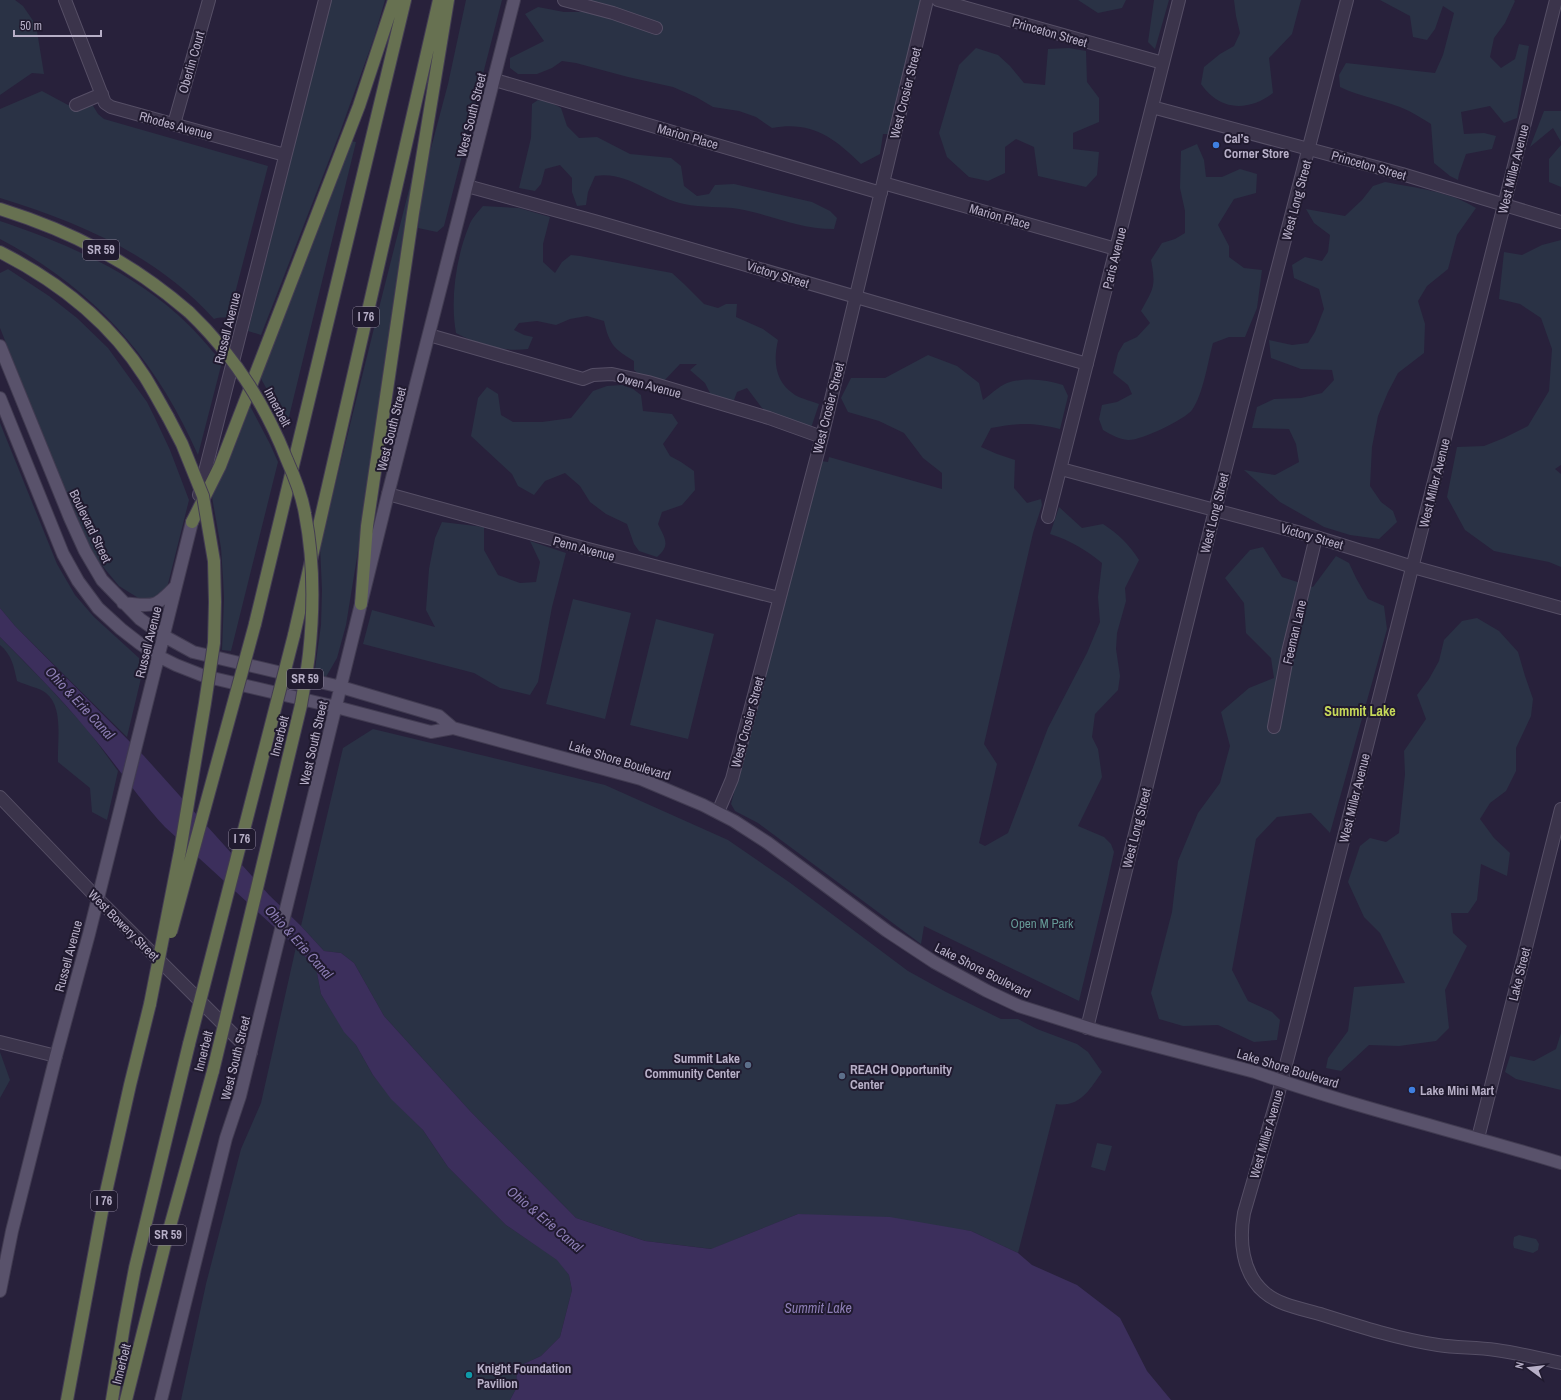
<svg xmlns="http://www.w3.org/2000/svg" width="1561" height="1400" font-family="'Archivo Narrow',sans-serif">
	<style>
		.green { fill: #2a3245 }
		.water { fill: #3c2f5c }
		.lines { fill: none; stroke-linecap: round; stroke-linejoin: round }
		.minor-casing { stroke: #564f66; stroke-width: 14 }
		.major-casing { stroke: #413b51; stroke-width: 14 }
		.highway-casing { stroke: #433c53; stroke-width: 14 }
		.minor { stroke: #3b344b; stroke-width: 12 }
		.major { stroke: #59526b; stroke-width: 12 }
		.highway { stroke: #677151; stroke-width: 12 }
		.highway-bridge-casing { stroke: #433c53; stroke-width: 14; stroke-linecap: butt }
		.highway-bridge { stroke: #677151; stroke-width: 12 }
		.shop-dot { fill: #3f7fe0; stroke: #201a2f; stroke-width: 1.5 }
		.service-dot { fill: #5c6f8a; stroke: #201a2f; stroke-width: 1.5 }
		.culture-dot { fill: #0f9aa8; stroke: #201a2f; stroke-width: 1.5 }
		.labels { text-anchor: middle; stroke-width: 4; stroke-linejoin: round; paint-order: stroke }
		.shield { fill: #201a2f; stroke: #8a8299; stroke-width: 1 }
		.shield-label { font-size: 12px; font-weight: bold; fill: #b7afc7 }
		.street-label { font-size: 13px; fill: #b7afc7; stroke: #201a2f }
		.poi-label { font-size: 13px; font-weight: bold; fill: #b7afc7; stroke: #201a2f; text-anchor: start }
		.park-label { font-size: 13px; fill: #659996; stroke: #201a2f }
		.water-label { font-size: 14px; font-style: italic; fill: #8d7eb5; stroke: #201a2f }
		.neighbourhood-label { font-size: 14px; font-weight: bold; fill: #c6d859; stroke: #201a2f }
	</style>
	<rect width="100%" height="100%" fill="#28213b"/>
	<!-- green -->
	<path class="green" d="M0,0H15L23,6L36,25L44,74L32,73L0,95Z
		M331,0H385L374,38L340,132L261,335L248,331Z
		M466,0H502L444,226L437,232L418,228L423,178L448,84Z
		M582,0H922L890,134H883L880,154L861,164C833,137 812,121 772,128L756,117L739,111L713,107L696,97L673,87L628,77L576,63L562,61L552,68L537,74H518L510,68V58L544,41L525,14L538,7L564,12H584Z
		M1078,0H1126L1122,8L1098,13Z
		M1154,0H1169L1155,49L1148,42Z
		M1234,0H1301L1292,34L1269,58L1273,93C1255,107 1231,112 1212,96C1208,93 1204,88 1201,84L1204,67L1220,54L1234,46L1240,33L1236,16Z
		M1380,0H1514L1515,1L1505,23L1494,38L1490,57L1501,68L1515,59L1519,44L1529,46L1517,118L1504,123L1490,106L1461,112L1464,134L1484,133L1496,136L1492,149L1466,154L1459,174L1458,180L1450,176L1434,163L1431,124C1424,120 1417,115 1409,111C1387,100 1362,98 1340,87L1339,75L1346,63L1435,73L1443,55L1454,13L1443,6L1435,29L1427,40L1413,37L1410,16Z
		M976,48L998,55L1010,66L1024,83L1045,85L1048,49L1069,48L1086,51L1087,82L1099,98V122L1073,133V149L1099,152L1097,175L1086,187L1038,176L1034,147L1016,139L1005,147V173L988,181L969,177L947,157L939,133L959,65Z
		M42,91L68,105L87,96L98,114L104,119L268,166L232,305C239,322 224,315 214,319C156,255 81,223 0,198V109Z
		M538,100L550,102L561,108L567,126L579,138L597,137L630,154L671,158L681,166L684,186L697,196L709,194L715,185L734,184L812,202L830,211L837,218L834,229C799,229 772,215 739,209C721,206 702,208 684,204C654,198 627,170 595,176L588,192L586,205L577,206L572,192V178L560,165L545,169L541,184L535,191L519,188L531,138L532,104Z
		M1544,111H1561V142L1553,128L1530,147Z
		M351,141L356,142L287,425L260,377Z
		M1197,144L1204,160L1206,177H1222L1240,169L1257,174L1256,193L1234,199L1218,225L1229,246V257L1244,268L1262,270L1257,308L1245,337H1229L1213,343C1208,361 1203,395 1192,410C1184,420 1140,441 1128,440C1119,439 1111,435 1103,430L1099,419L1102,405L1117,402L1132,394L1128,385L1113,373L1118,353L1124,343L1137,337L1150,323L1141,311C1154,288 1156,286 1151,260L1162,243L1175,239L1185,233V211L1180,188L1181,151Z
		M1561,145V187L1549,182V159Z
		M415,166L403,235L364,514L346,625L337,658L326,677L320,679L314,676L321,625L322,590L320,546L379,308Z
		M1385,182C1416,188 1449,191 1476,208L1457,235L1448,269L1427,286L1418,301L1425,324L1424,353L1398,373L1388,392L1378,416L1372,447L1370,486L1381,502L1393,511L1397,522L1379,539L1350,535L1324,527L1280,502L1244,470L1275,475L1299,462L1296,444L1289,429L1252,428L1257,407L1274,399L1301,398L1322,393L1334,380L1332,370L1301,369L1271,358L1269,340L1292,345L1308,343L1315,332L1324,309L1319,289L1294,278L1292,265L1305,257L1322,261L1328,252L1330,235L1314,223L1306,209L1345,216L1362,200L1373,186Z
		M483,206L519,208L550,217L543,244V262L555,273L562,262L571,255L580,256L672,273L684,284L704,304L718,308L726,304H737L736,317L763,329L778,340C773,362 775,382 795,395C802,399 812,401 819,404L811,428L771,414L762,408L747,388L737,392L734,400L727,403L711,395L705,383L690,370L697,364H680L663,382L642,377L634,370V361C614,349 609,344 604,321L587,316L570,319L556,325L537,321L519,323L514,330L524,335L533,337L528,349C502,352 478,345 456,333C450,300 456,257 469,226C471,219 478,212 483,206Z
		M0,221C63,242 128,270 178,315C194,329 208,346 222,362L198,455C155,357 94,289 0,239Z
		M1561,240V465L1555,469L1561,474V567L1549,562L1494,551L1465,530L1447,497L1457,447L1484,446L1504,438L1528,426L1549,391L1552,349L1541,318L1520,304L1499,299L1504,252L1522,255L1542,245Z
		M8,269L49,296L77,318L108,348L147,402L154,416L170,450L189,500L168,584L163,593L157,599H140L119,586L95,557L80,527L0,328V273Z
		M928,355L957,366L979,383L983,400C990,395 999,386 1007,383C1025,377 1045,379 1063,385L1068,396L1060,429C1032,422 1019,423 991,428L981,447L997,454L1015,460L1014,488L1027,503L1041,499L1042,505L1033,533L984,744L997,764L979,843L985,846L1008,833L1048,728L1087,653L1100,622L1098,597L1102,563C1086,550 1070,540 1050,534L1059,507L1082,528L1103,524C1118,534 1129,544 1139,560L1125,588L1126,601L1117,633L1116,649L1120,676L1118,690L1095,714L1092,737L1098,749L1102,777L1078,826L1104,837L1111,844L1114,852L1107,884L1079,1001L924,926L921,944L758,823L735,811L731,804L821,461L828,462L829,457L942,489V473L923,458L904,433L879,421L848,412L841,398L851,378H885Z
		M622,385L633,389L641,395L643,411L672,414L678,423L663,444L670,456L681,462L694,471L695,490L682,505L662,512L658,524C665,539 671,545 657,557L639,551L634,544L627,524L606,514L590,502L580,486L565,473L545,481L534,495L518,486L512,474L471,436L478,398L487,387L498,394L501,415L513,422H542L571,418L593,391L607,386Z
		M249,404L270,444L278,462L231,651L222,650L224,598L223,578L221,548L212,497Z
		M0,423L57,564L75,595L94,617L139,658L142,674L127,737L15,626L0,608Z
		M442,522L484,527V550L498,575L520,583L536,582L540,562L530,541L566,553L552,607L538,682L530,695L500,688L474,673L363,644L372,610L435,627L426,610L429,569L435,538Z
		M1263,547L1282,577L1313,587L1336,556L1349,563L1356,578L1368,599L1384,606L1387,629L1330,833L1311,813L1277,817L1256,839L1232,970L1248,1001L1272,1012L1280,1020L1277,1040L1254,1042L1218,1025L1183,1026L1159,1019L1151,993L1172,912L1178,861L1198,813L1220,783L1230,746L1221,712L1249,688L1274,678L1271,658L1246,633L1244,603L1225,578L1250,550Z
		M573,599L631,613L605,719L546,704Z
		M1477,618L1499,631L1518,652L1525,676L1533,699L1531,716L1516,748V771L1506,791L1490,803L1480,819L1494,838L1510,853L1507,876L1481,864L1477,900L1468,913H1451L1453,933L1467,946L1445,990L1449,1028L1436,1041L1399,1046L1369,1045L1341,1071L1326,1068L1328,1058L1348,1031L1354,987L1405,983L1380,933L1364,917L1348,882L1360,846L1370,838L1386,842L1399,833L1405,774L1404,751L1426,719L1417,695L1429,679L1439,661L1444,640L1462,621Z
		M656,619L714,634L688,739L630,725Z
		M0,637L46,684L88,730L118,771L107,820L92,812L90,788L58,762C57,742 64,707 46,693C40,688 25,685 17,681C14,667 12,655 0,645Z
		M373,729L605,785L728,840L789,882L908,971L946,992L1001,1019H1018L1037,1029L1077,1044L1088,1052L1102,1072C1090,1089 1080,1108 1056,1104L1018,1253L971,1231L798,1214L712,1249L645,1241L576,1218L470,1111L384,1016L354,963L341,953L324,951L301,926L343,748Z
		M296,947L316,968L321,994L344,1031L356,1045L373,1075L392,1099L423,1130L448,1167L506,1225L558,1260L569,1275L572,1290L560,1337L541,1356L517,1367L516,1389L510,1400H181L206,1284L241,1149L261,1103Z
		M1561,1033V1090L1516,1079L1505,1072L1510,1056L1534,1061L1556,1049Z
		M0,1052L10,1080L0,1098Z
		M1097,1143L1112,1146L1105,1171L1091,1167Z
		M1519,1235L1536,1239L1539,1244L1538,1250L1533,1253L1514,1248L1513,1244L1514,1237Z"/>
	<!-- water -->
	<path class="water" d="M0,608L15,626L144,756L269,895L301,926L324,951L341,953L354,963L384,1016L470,1111L576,1218L645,1241L711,1249L798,1214L890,1217L971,1231L1018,1253L1032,1265L1077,1285L1120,1318L1147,1371L1171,1400H510L516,1389L517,1367L541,1356L560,1337L572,1290L569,1275L557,1260L506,1225L448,1167L423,1130L391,1099L373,1075L356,1045L344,1032L321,994L316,968L296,947L165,827C136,796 115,762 87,730C60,697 30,667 0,637Z"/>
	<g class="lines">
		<!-- minor casing -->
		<g class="minor-casing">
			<path id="minor" d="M65,0L105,103L111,107L285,155
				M564,0L613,13L656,28
				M938,0L1163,63
				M1556,0L1297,1022L1277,1099L1244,1213C1239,1240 1242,1273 1264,1292C1280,1306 1304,1309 1323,1315C1361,1327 1399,1339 1438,1345C1457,1348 1476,1347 1496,1350C1518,1353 1539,1358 1561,1363
				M495,80L881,193
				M76,105L102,94
				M1152,107L1402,174L1561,222
				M174,124L209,0
				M883,183L1116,249
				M467,186L598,222L1087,364
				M429,335L583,379L593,375L612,374L648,382L769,418L822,437
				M1061,469L1316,537L1413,567L1561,608
				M388,494L588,549L779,598
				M199,495L325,0
				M1048,517L1179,0
				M1274,727L1288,652L1316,537
				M0,797L98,899L251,1052
				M718,812L732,779L822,437L927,0
				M1087,1028L1215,510L1347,0
				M0,1042L56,1056
				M1478,1138L1561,809"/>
		</g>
		<!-- major casing -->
		<g class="major-casing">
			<path id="major" d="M0,346L70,518L85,551L102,580L140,619L164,636L193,652L341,687L439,716L453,728
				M0,398L63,554L78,581L98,608L121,629L139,643L158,656L176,665L204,676L336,707L431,732L453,728L641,779L703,805L734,821L768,843L887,931L934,962L987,991L1019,1006L1098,1031L1255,1072C1354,1107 1460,1132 1561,1163
				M123,603C154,606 154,609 176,586
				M0,1291L12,1231L56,1056L89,934L192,522
				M161,1400L226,1138L240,1096L388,494L514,0"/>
		</g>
		<!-- highway casing -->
		<g class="highway-casing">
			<path id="highway" d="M0,209C73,232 131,262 189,312
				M0,252C57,281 110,322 145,377C153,390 160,403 168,417
				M192,522L220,466L359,106L394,0
				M361,604L367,526L413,213L448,0
				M255,624L405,0
				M294,635L439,0
				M67,1400L104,1201L130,1085L150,1004
				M112,1400L124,1326L135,1268L189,1044
				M126,1400L164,1248L213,1071"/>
		</g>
		<!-- minor -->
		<use href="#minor" class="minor"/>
		<!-- major -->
		<use href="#major" class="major"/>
		<!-- highway -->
		<use href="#highway" class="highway"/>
		<!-- highway-bridge casing -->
		<g class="highway-bridge-casing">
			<path id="highway-bridge" d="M189,312C233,354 265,404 287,460C295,478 302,495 305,514C314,560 314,608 309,654C307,671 304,688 301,705L213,1071
				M171,932L255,624
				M150,1004L180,851L205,703L214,643L215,602L214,561L203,496L182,444L168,417
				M189,1044L294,635"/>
		</g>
		<!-- highway-bridge -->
		<use href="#highway-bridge" class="highway-bridge"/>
	</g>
	<!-- markers -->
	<g class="shop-dot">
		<circle cx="1216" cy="145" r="4"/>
		<circle cx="1412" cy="1090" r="4"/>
	</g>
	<g class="service-dot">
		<circle cx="748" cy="1065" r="4"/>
		<circle cx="842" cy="1076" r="4"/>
	</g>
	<circle class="culture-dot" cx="469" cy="1375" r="4"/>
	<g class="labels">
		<!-- shield labels -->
		<g class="shield">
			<rect x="83" y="240" width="36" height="20" rx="3"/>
			<rect x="353" y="307" width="26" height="20" rx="3"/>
			<rect x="287" y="669" width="36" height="20" rx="3"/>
			<rect x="229" y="829" width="26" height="20" rx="3"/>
			<rect x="91" y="1191" width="26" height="20" rx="3"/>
			<rect x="150" y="1225" width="36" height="20" rx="3"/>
		</g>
		<g class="shield-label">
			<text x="101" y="254">SR 59</text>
			<text x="366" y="321">I 76</text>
			<text x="305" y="683">SR 59</text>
			<text x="242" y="843">I 76</text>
			<text x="104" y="1205">I 76</text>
			<text x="168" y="1239">SR 59</text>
		</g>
		<!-- street labels -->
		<g class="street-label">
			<text transform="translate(1050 32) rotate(16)" y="5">Princeton Street</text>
			<text transform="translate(191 62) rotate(-74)" y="5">Oberlin Court</text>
			<text transform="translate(905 93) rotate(-76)" y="5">West Crosier Street</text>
			<text transform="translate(471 115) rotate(-76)" y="5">West South Street</text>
			<text transform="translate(176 125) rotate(15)" y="5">Rhodes Avenue</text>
			<text transform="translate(688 136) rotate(16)" y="5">Marion Place</text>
			<text transform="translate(1369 165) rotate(16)" y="5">Princeton Street</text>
			<text transform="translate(1513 169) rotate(-76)" y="5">West Miller Avenue</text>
			<text transform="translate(1296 200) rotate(-75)" y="5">West Long Street</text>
			<text transform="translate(1000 216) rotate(16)" y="5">Marion Place</text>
			<text transform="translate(1114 258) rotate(-76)" y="5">Paris Avenue</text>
			<text transform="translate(778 274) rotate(17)" y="5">Victory Street</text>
			<text transform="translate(227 328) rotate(-76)" y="5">Russell Avenue</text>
			<text transform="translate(649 385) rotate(15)" y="5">Owen Avenue</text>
			<text transform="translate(278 407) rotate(62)" y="5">Innerbelt</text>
			<text transform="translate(828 408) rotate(-76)" y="5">West Crosier Street</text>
			<text transform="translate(391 429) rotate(-76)" y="5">West South Street</text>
			<text transform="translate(1434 483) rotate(-76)" y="5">West Miller Avenue</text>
			<text transform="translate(1214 513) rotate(-76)" y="5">West Long Street</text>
			<text transform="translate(91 526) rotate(64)" y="5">Boulevard Street</text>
			<text transform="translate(1312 536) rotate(16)" y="5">Victory Street</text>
			<text transform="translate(584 548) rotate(15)" y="5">Penn Avenue</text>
			<text transform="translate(1294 632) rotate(-77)" y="5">Feeman Lane</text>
			<text transform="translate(148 642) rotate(-76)" y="5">Russell Avenue</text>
			<text transform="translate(747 722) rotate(-75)" y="5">West Crosier Street</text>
			<text transform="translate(279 736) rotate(-76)" y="5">Innerbelt</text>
			<text transform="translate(313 743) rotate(-77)" y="5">West South Street</text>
			<text transform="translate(620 760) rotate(17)" y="5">Lake Shore Boulevard</text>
			<text transform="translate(1354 798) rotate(-76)" y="5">West Miller Avenue</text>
			<text transform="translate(1136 828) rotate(-76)" y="5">West Long Street</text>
			<text transform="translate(124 925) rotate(45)" y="5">West Bowery Street</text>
			<text transform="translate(68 956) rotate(-75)" y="5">Russell Avenue</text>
			<text transform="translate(983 970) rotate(27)" y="5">Lake Shore Boulevard</text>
			<text transform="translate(1519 974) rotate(-76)" y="5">Lake Street</text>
			<text transform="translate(203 1051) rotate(-76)" y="5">Innerbelt</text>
			<text transform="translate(235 1058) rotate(-76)" y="5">West South Street</text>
			<text transform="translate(1288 1068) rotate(17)" y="5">Lake Shore Boulevard</text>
			<text transform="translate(1266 1134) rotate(-74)" y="5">West Miller Avenue</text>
			<text transform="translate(121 1364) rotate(-76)" y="5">Innerbelt</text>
		</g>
		<!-- poi labels -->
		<g class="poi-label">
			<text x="1224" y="143">Cal’s<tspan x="1224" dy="15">Corner Store</tspan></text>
			<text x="740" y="1063" text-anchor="end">Summit Lake<tspan x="740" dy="15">Community Center</tspan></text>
			<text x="850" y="1074">REACH Opportunity<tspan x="850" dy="15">Center</tspan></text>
			<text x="1420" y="1095">Lake Mini Mart</text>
			<text x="477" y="1373">Knight Foundation<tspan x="477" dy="15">Pavilion</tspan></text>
		</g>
		<!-- park labels -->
		<g class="park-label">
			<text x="1042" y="928">Open M Park</text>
		</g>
		<!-- water labels -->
		<g class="water-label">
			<text transform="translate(80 703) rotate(47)" y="5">Ohio &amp; Erie Canal</text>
			<text transform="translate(299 942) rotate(48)" y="5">Ohio &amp; Erie Canal</text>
			<text transform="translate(545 1219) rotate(40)" y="5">Ohio &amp; Erie Canal</text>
			<text x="818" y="1313">Summit Lake</text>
		</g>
		<!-- neighbourhood labels -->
		<g class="neighbourhood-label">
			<text x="1360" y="716">Summit Lake</text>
		</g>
	</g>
	<!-- north arrow -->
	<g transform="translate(1529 1368) rotate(285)" stroke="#201a2f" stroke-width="3" paint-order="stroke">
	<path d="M0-3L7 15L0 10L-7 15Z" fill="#b7afc7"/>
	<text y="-6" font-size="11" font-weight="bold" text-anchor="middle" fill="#b7afc7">N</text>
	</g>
	<!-- scale -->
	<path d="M14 30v6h87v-6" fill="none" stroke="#b7afc7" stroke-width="2"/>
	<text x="20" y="30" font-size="12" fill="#b7afc7" stroke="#201a2f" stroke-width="3" paint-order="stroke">50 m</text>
</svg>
